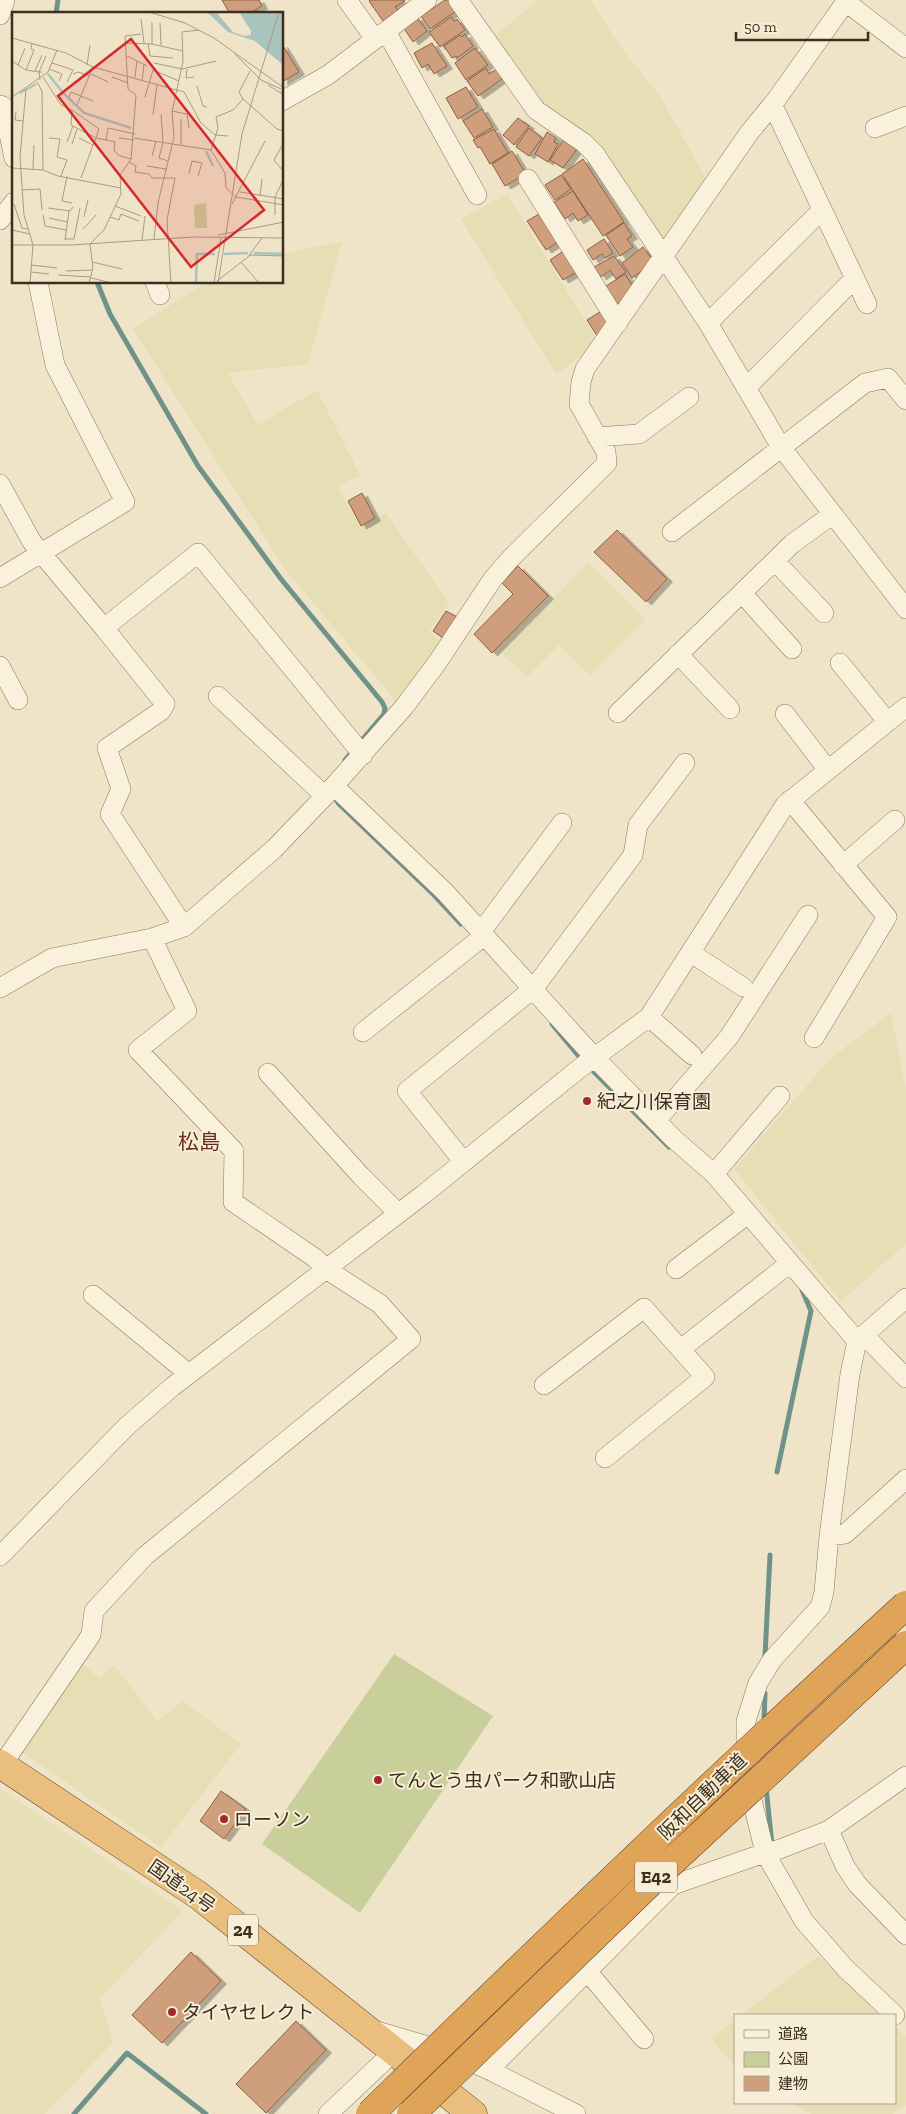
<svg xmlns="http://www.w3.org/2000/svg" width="906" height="2114" font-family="'Zilla Slab','Noto Sans JP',serif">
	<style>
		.farmland { fill: #e6deb5 }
		.green { fill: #c9cf9b }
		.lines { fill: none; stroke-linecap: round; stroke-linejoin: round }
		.stream { stroke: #6f938a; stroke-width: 5 }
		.building { fill: #cf9f7d; stroke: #8d5f41; filter: url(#shadow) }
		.minor-casing { stroke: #8d765c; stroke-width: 20 }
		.trunk-casing { stroke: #5b4430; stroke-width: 29 }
		.minor { stroke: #faf1dc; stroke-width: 19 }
		.trunk { stroke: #eabe7c; stroke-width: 28 }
		.motorway-bridge-casing { stroke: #5b4430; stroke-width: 29; stroke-linecap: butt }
		.motorway-bridge { stroke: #e0a458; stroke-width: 28 }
		.poi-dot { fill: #9e2a2b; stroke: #f7eed8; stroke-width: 2 }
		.labels { text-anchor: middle; stroke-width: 4; stroke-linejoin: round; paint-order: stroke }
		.shield { fill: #f7eed8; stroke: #756857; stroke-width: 1 }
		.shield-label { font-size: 18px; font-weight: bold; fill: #3d2e20 }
		.poi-label { font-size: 19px; fill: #3d2e20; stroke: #f7eed8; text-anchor: start }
		.street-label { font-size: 19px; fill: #3d2e20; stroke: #f7eed8 }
		.quarter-label { font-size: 21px; fill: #6b2e1e; stroke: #f7eed8 }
		.inset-river { fill: none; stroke: #a9c4bc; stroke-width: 2.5 }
		.inset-road { fill: none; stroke: #a89b85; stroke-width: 1 }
		.view { fill: #d62828; fill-opacity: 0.15; stroke: #d62828; stroke-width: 2.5 }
		.inset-edge { fill: none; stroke: #3d2e20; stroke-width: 2.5 }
	</style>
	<defs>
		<filter id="shadow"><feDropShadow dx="5.5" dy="3" stdDeviation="0" flood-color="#0004"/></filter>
	</defs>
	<rect width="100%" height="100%" fill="#f0e4c8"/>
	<!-- farmland -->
	<path class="farmland" d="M538,0H590L624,52L659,94L709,184L663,242L597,140L541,102L496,35Z
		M507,194L599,343L556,374L461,219Z
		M342,241L308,364L228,373L258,425L317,390L360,475L338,487L360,527L386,513L449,603L429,632L445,645L400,706L285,569L133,329L205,283L282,282L283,254Z
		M588,563L646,619L590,675L559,645L527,677L501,653Z
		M891,1013L906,1090V1244L841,1301L734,1169L832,1057Z
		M82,1663L99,1679L114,1665L157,1721L183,1701L241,1744L161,1847L21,1752Z
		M0,1789L183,1911L100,1998L113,2042L45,2114H0Z
		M818,1956L882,2015H741Z
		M735,2020V2066L711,2039Z
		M895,2027L906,2037V2105L893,2114H812L792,2103H895Z"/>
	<!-- green -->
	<path class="green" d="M394,1654L493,1716L360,1913L262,1844Z"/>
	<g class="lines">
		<!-- stream -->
		<path class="stream" d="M56,14L58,0
			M97,282L110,314L198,466L281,579L382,702L385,708L384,714L345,760
			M335,797L338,803L434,895L461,924
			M552,1024L582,1060
			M594,1072L669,1147
			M777,1472L811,1311L802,1290
			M765,1656L770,1555
			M764,1723L765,1693
			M766,1787L772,1845
			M74,2114L127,2053L206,2114"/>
	</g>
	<!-- building -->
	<path class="building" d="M222,0H259L262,6L249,14H230Z
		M370,0H404L405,1L395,7L398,10L383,21L369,1Z
		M445,0H453L459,9L430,29L421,16Z
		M417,17L427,31L413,42L403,27Z
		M451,17L454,21L457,19L465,30L440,47L429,32Z
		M465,34L473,46L457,58L456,56L452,58L444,46L460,35L462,37Z
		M432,43L447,66L434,74L428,64L422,68L414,53Z
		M282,44L299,72L282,82Z
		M475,48L488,65L466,80L455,63Z
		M502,65L509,74L478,96L467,81L486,68L489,74Z
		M466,87L478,107L458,119L446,98Z
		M482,109L493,127L474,138L463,121Z
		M518,118L529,126L514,145L503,135Z
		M529,128L542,138L529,156L516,147Z
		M494,129L508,153L490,164L480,147L478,148L473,140Z
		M547,132L556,138L554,142L558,144L548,162L535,154Z
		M566,136L580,145L563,168L550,160Z
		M512,151L526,174L505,186L492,164Z
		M583,159L624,222L603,236L562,174Z
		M561,175L571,189L555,200L545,185Z
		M573,191L588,215L578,221L573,213L565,219L554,202Z
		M544,211L563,239L546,250L527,221Z
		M624,223L632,236L627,239L633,247L620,256L606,235Z
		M604,239L613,253L605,258L602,254L593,260L587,250Z
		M643,247L654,262L632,278L622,263Z
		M565,250L582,269L563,280L550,260Z
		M614,256L626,272L616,279L610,270L601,277L594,267Z
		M625,274L636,291L617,304L606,286Z
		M603,310L613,326L599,339L587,320Z
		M362,493L375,518L361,526L348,501Z
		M617,530L667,579L646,602L594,552Z
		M518,566L548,596L492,653L474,634L513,594L502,583Z
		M446,611L461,619L447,641L433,631Z
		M221,1791L246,1809L224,1839L200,1821Z
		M191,1952L221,1981L162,2043L132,2015Z
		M296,2021L326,2050L266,2113L236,2084Z"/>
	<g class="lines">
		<!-- minor casing -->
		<g class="minor-casing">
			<path id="minor" d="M347,0L375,39
				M458,0L536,110L584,143L595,154L708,323L781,447L906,609
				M846,2L906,48
				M0,15L5,0
				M386,31L477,195
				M282,101L328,75L427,0
				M0,105L3,106L14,158
				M776,112L867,304
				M875,128L906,116
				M528,179L618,323
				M0,220L14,202
				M155,282L160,295
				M708,323L822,210
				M746,388L855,278
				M597,437L639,434L689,397
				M0,484L32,542L104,628L198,553L363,755
				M672,532L865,383L888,378L906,400
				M775,561L824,613
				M0,578L125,502L55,365L38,282
				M742,593L792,649
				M104,628L165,704L161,711L107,748L121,789L110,814L184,927
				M678,654L730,709
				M840,663L887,721
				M0,666L18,700
				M218,696L325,796
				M618,713L792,544L833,514
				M785,714L828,770
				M334,786L445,892L595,1058L674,1139L714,1174L857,1341
				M790,800L887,917L814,1038
				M843,865L895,820
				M481,932L562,823
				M691,953L743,987
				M0,988L52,958L152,938L184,927L274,849L325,796L404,707L437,663L492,580L511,558L607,463L606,452L579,404L581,382L585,369L749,133L776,100L847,0
				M649,1017L692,1055
				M363,1032L485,935
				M268,1073L361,1176L398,1213
				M656,1121L729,1037L808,915
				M463,1161L407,1091L534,988L633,855L638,825L685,763
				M714,1174L780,1096
				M676,1269L748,1214
				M93,1295L189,1374
				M864,1335L906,1378
				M681,1349L790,1263
				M544,1385L644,1308L705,1377L605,1458
				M829,1536L845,1534L906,1479
				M0,1556L127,1426L172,1387L424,1194L580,1068L649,1017L785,805L906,707
				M0,1768L91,1635L94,1611L145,1556L411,1339L380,1304L326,1269L315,1258L233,1202L234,1151L138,1050L187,1011L152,938
				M829,1830L845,1866L857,1884L906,1935
				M587,1971L644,2039
				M895,2015L845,1968L804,1921L765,1853L752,1800L746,1741V1721L758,1683L772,1660L820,1607L824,1592L829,1536L850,1374L857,1341L906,1298
				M374,2030L445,2051L489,2070L576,2114
				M489,2070L673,1885L753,1857L780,1849L829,1830L906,1776
				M328,2114L402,2044"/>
		</g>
		<!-- trunk casing -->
		<g class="trunk-casing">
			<path id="trunk" d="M0,1764L198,1895L473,2114"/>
		</g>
		<!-- minor -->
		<use href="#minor" class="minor"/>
		<!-- trunk -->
		<use href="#trunk" class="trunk"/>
		<!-- motorway-bridge casing -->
		<g class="motorway-bridge-casing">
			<path id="motorway-bridge" d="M370,2114C546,1942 724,1771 906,1605
				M411,2114L663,1870L906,1645"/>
		</g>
		<!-- motorway-bridge -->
		<use href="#motorway-bridge" class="motorway-bridge"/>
	</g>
	<!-- markers -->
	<g class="poi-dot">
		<circle cx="587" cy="1101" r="5"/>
		<circle cx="378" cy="1780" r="5"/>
		<circle cx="224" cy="1819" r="5"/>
		<circle cx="172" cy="2012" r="5"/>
	</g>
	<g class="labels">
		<!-- shield labels -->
		<g class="shield">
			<rect x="635" y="1861.5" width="42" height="31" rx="4"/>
			<rect x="228" y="1914.5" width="30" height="31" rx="4"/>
		</g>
		<g class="shield-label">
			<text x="656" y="1883">E42</text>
			<text x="243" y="1936">24</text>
		</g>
		<!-- poi labels -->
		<g class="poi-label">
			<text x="597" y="1108">紀之川保育園</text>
			<text x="388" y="1787">てんとう虫パーク和歌山店</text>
			<text x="234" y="1826">ローソン</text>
			<text x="182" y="2019">タイヤセレクト</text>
		</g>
		<!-- street labels -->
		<g class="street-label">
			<text transform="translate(702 1796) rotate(-44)" y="7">阪和自動車道</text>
			<text transform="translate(182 1886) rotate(35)" y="7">国道24号</text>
		</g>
		<!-- quarter labels -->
		<g class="quarter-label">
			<text x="199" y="1149">松島</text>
		</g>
	</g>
	<!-- overview -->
	<g transform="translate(12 12)">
		<rect width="271" height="271" fill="#f0e4c8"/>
		<path d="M194,191L195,216H183L182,193Z" fill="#c9cf9b"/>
		<path d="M195,0H204L221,20L232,24L239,23V19L227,0H271V53L243,29L216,20Z" fill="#a9c4bc"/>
		<path class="inset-river" d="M36,62L52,82L72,101L119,116M8,81L24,72M194,139L201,154M242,241L272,242M212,242L236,241M184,271L185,242H203"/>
		<path class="inset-road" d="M137,0L173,11L202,26L272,76M129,7L132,31M148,11L149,33M0,26L54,41L81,55L172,80L189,111L203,123L216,124M114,31L140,32L171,39M136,31L138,44L161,46M140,32V10M223,42L249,68L269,77M115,44L135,54M0,49L14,58L27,60L28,68M40,51L61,58L55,70M142,51L170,57L204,49M6,53L13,36M75,53L78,33M37,57L50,62L47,69M175,57L174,66L182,65M14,58L22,38L19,37L20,31M23,59L30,43M238,59L227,80L231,87L265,117L272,119M30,60H27L34,44M61,62L66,60L78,64M79,62L96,70M31,65L49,93L60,98M100,65L116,71M123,65L125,49M130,68L132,53M25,70L30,79L31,158M256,73L272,83M185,74L191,94L195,95M14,77L8,145L12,203L21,233L18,271M0,85L36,60L45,38M133,85L141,58L167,69M57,86L59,80L81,89M231,87L221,98L204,105L206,116L199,138L213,161L214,176L224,185L272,193M65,93L81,55M160,99L175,102L177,116M4,100L3,108L11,109M149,102L151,130L147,146L156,149M141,103L145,73M169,107V133M37,126L48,127L45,145L55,148L49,164M67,126L81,133L69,166M107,126L122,128M122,126L199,138M94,128L103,130L102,138L106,143L119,147M55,130L61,114M272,130L262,148L272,160M60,132L65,117M81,133L84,126L59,113L60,98L87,117L84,126L94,128L96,116L123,122M140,144L144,129M117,150L124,154L123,160L137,162L140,166H163L155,208L159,271M135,154L154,157M0,156L31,158L46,164L109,176M21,157L22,133M177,162L180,149L190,151L186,164M55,164L50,189L60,191M10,178L28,177L30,198M228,180L272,187M248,184L250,167M2,192L10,216L16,217M220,192L253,129M103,194L129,204M36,196L58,199L61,195M31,203L33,214L54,218M263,203V185L272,166M72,205L76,188M98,205L107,208L109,202L127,209M37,206L55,210M71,217L84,203M0,218L18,222M206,223L272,210M53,227H62L68,196M142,227L146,191L162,125L160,100L171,49L170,20L187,18M53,228L57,199M130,228L133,204M0,233H59L181,225L272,226M237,243L272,244M80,250L110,257M229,250L247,271M19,253L45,256M54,259L80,258M19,260L37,262M46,263L79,265M79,266L100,271M205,269L236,245L250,226M77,271L81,256L78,232L92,218L109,182L108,163L119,147L124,83L116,77L113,24L129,22M202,271L209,226M206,271L230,122L267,0"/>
		<path class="view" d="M119,27L252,198L179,255L46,84Z"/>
		<rect width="271" height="271" class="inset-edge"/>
	</g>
	<!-- legend -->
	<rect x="734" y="2014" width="162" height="90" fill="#f7eed8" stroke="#ada18e"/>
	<rect x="744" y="2030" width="25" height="8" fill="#faf1dc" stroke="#ada18e"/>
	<text x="778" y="2039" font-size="15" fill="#3d2e20">道路</text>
	<rect x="744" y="2052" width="25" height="15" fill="#c9cf9b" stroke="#ada18e"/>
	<text x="778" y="2064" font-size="15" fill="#3d2e20">公園</text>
	<rect x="744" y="2076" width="25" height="15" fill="#cf9f7d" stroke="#ada18e"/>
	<text x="778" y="2089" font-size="15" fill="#3d2e20">建物</text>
	<!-- scale -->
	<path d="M736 32v8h132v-8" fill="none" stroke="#3d2e20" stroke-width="2.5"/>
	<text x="744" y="32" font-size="15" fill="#3d2e20" stroke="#f7eed8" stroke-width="4" paint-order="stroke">50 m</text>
</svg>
